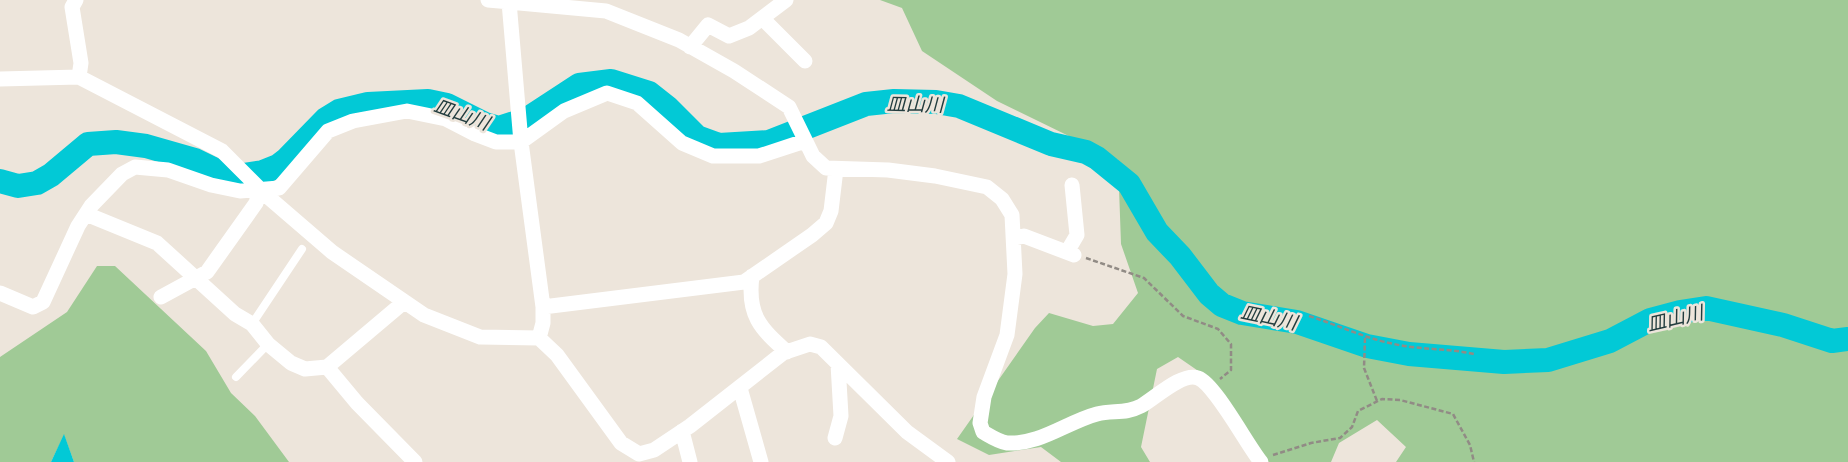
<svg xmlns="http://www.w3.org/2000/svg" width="1848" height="462" font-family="'Work Sans','Noto Sans JP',sans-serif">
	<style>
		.green { fill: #a0ca96 }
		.water { fill: #02c9d6 }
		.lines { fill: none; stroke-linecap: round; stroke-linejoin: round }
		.river { stroke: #02c9d6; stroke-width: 24 }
		.path { stroke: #918b85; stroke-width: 2.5; stroke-dasharray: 5 2.5; stroke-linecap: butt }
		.lane { stroke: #fff; stroke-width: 8 }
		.street { stroke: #fff; stroke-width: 15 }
		.labels { text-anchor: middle; stroke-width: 5; stroke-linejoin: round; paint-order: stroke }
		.water-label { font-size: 19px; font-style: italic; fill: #233d3f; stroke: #ede5db }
	</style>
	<rect width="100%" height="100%" fill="#ede5db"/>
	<!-- green -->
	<path class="green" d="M880,0H1848V462H1396L1406,447L1377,420L1339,443L1331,462H1264L1207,377L1178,357L1157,369L1141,447L1150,462H1061L1041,447L989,455L957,439L1035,328L1049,313L1093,326L1113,324L1138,293L1121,244L1118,160L997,101L922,51L902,8Z
		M97,266H115L206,351L231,393L255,416L289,462H74L64,435L51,462H0V357L67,312Z"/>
	<!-- water -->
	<path class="water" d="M64,434L74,462H51Z"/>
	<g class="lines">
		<!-- river -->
		<path class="river" d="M0,181L18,186L37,183L51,175L88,144L116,142L146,146L195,160L230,177L263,172L278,166L287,159L326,119L339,111L368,104L428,101L447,105L485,124L499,128L527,119L579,85L611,81L649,93L668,108L697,137L719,145L769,142L866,104L894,101L936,102L959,106L1051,144L1086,152L1097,158L1129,184L1157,232L1180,256L1209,294L1222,305L1242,313L1297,322L1367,346L1409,354L1504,362L1548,360L1610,341L1650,320L1680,312L1706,308L1783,325L1832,341L1848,339"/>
		<!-- path -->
		<path class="path" d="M1086,258L1144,278L1183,316L1218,329L1231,344V370L1220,379
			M1309,316C1338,325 1364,338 1394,344C1420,350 1448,348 1474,354
			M1365,338L1364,368L1377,401
			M1273,455L1311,443L1340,438L1352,427L1358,411L1382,399L1400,400L1453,414L1470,445L1474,462"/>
		<!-- lane -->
		<path class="lane" d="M252,324L302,249
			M236,377L268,344"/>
		<!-- street -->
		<path class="street" d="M76,0L72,7L81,63L79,77
			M488,0L606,11L679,40L734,71L789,107L813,156L826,168L888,170L935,176L987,187L1002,199L1012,215L1015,274L1007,335L984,397L980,423L983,432C990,436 999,442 1007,443C1040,445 1067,422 1097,414C1112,410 1126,414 1141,406C1154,399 1182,372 1198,378C1215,384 1247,445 1261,462
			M509,2L521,142L543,307V323L539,338
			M762,18L805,61
			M690,47L708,25L729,36L749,28L786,0
			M0,79L79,77L222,151L267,196L332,252L424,315L480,337L539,338L557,355L621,443L639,454L654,450L690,426L783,353L810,344L821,347L907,432L948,462
			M86,214L157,243L235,314L252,324L268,344L291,363L305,369L327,367L404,302
			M1015,238L1024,236L1074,255
			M1067,252L1077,235L1072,185
			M752,276C747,315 760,328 787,352
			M0,293L33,307L43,302L78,226L91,206L122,174L135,167L168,170L211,185L240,191L279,188L328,131L353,121L407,111L446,119L475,134L496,142H521L564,111L607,93L637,103L682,143L713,156H759L805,141
			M161,297L207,272L256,203L260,189
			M543,307L744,282L812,235L826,223L831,211L836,169
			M327,367L357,403L415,462
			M740,388L761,462
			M682,431L690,462
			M835,438L841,416L838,364"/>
	</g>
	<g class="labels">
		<!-- water labels -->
		<g class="water-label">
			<text transform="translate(915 104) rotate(1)" y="7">皿山川</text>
			<text transform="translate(462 114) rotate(20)" y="7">皿山川</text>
			<text transform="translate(1269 317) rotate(12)" y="7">皿山川</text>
			<text transform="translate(1675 318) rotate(-13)" y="7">皿山川</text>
		</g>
	</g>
</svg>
